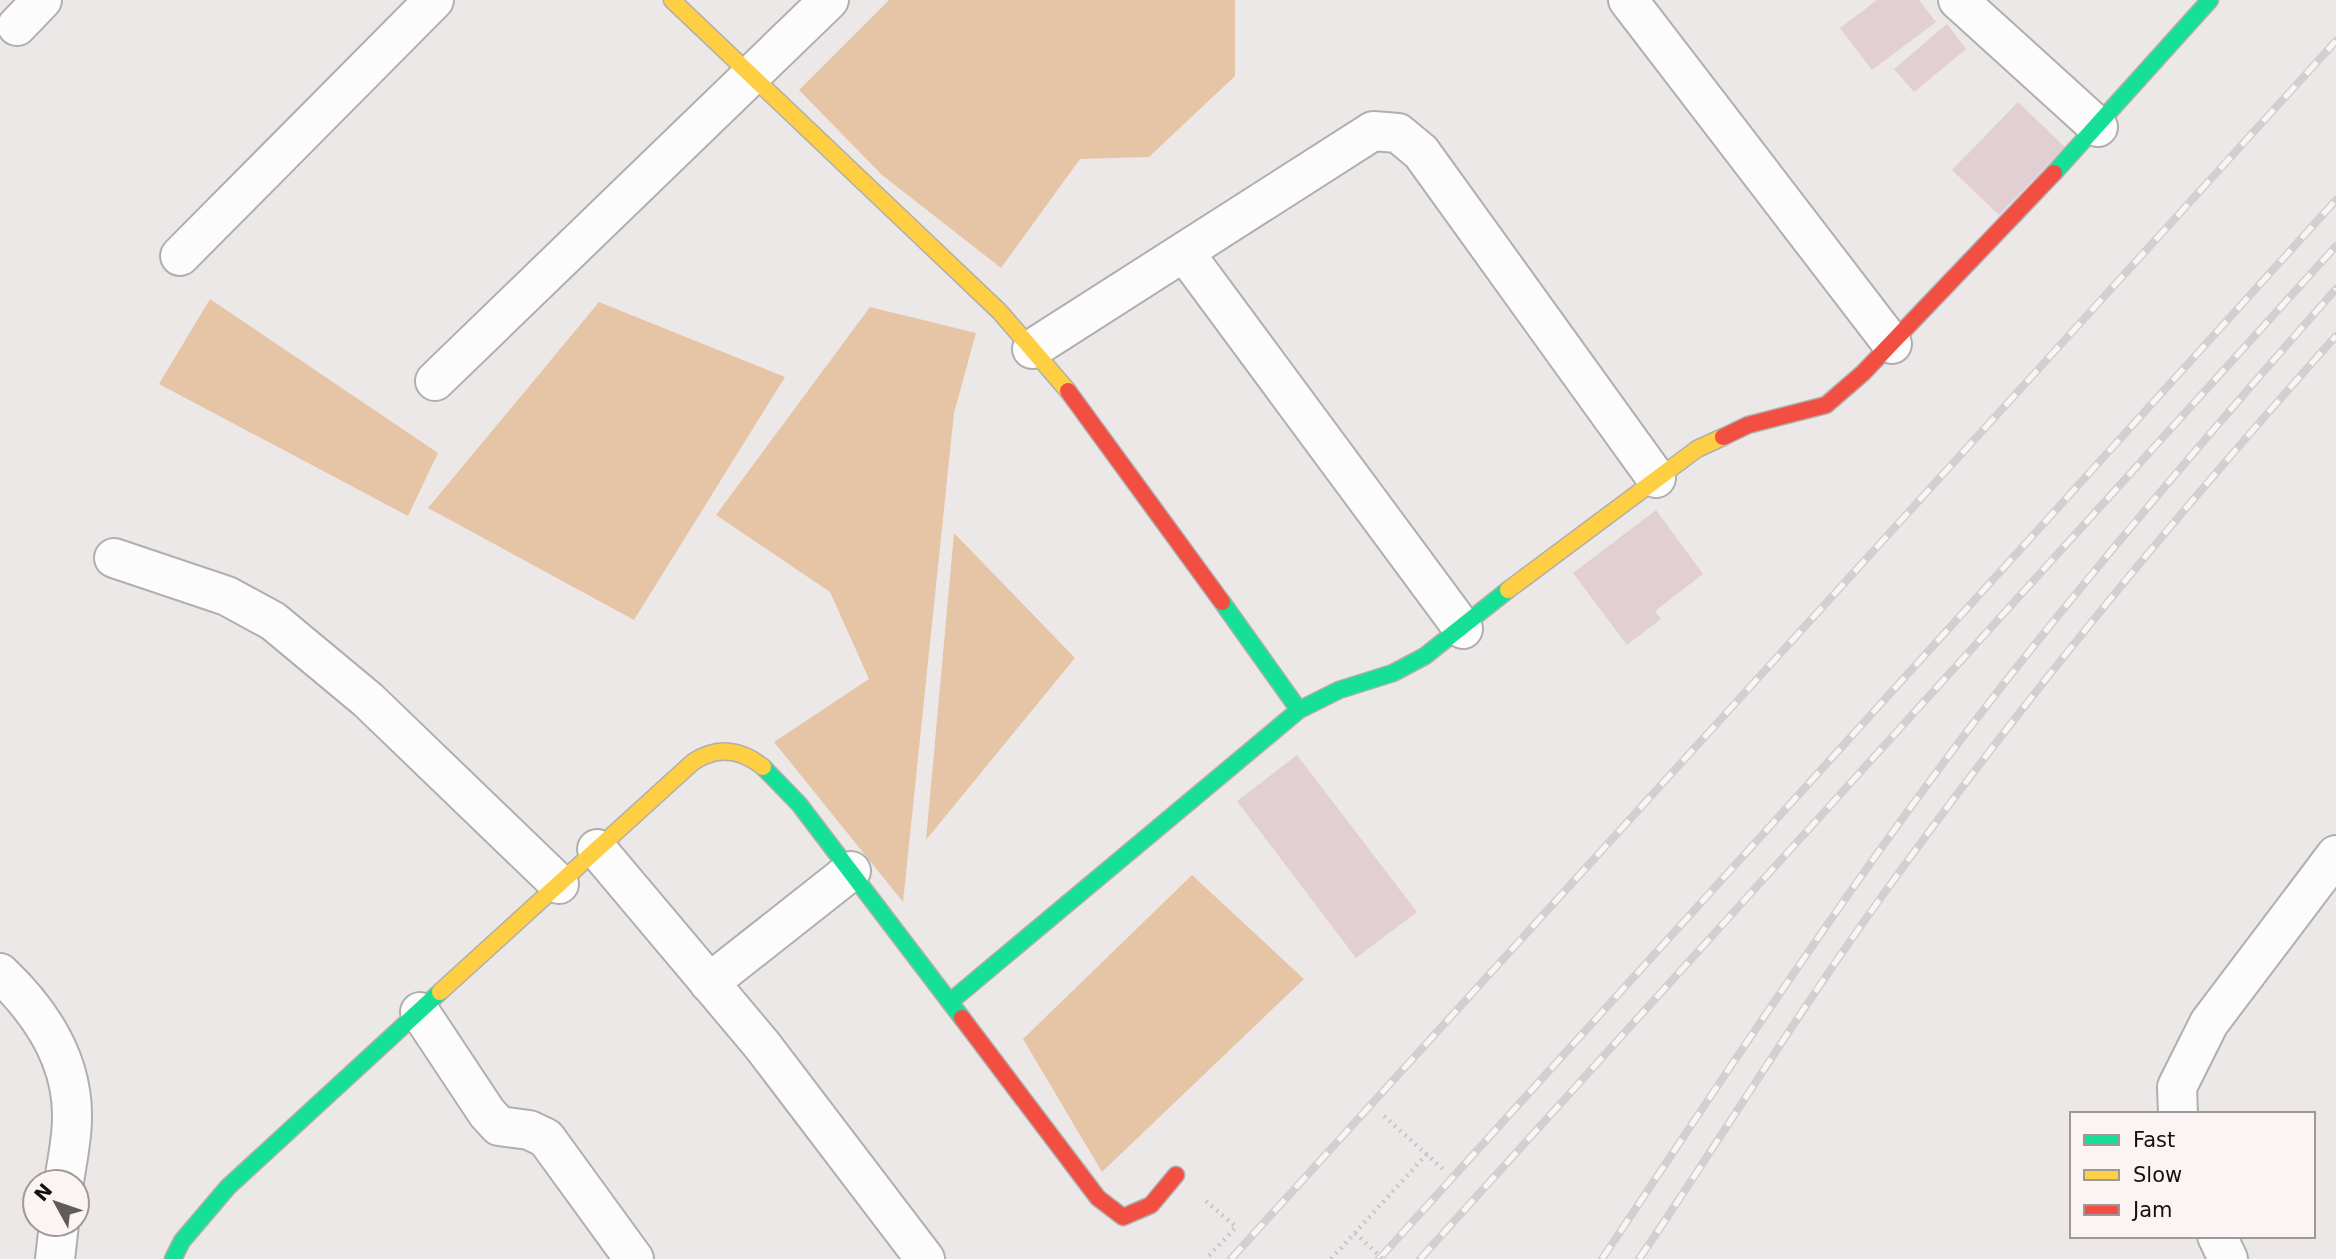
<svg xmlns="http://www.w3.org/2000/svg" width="2336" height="1259" font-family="'DejaVu Sans',sans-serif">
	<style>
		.green { fill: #e6c5a7 }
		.building { fill: #e2cfd4 }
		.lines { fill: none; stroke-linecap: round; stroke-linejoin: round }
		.street-casing { stroke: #b1aeae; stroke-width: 42 }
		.fast-casing { stroke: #b1aeae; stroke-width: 19 }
		.slow-casing { stroke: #b1aeae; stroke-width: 19 }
		.jam-casing { stroke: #b1aeae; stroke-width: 19 }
		.path { stroke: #c8c6c6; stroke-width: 4.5; stroke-dasharray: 2 5; stroke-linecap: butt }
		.street { stroke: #fcfcfc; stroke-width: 38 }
		.fast { stroke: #16e098; stroke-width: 16 }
		.slow { stroke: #ffcf43; stroke-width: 16 }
		.jam { stroke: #f24e42; stroke-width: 16 }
		.rail-casing { stroke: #d1d0d0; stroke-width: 8 }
		.rail { stroke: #fbf4f3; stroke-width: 5; stroke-dasharray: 16; stroke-linecap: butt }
		.path-bridge { stroke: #c8c6c6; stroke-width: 4.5; stroke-dasharray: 2 5; stroke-linecap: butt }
	</style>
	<rect width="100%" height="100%" fill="#ece8e8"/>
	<!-- green -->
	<path class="green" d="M889,0H1235V76L1149,157L1080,159L1001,268L882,175L799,90Z
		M210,299L438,453L408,516L159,384Z
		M599,302L785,377L634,620L428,508Z
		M870,307L976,333L954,413L903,902L774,742L869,679L830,592L716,515Z
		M954,533L1075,658L926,840Z
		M1192,875L1304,979L1102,1172L1023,1039Z"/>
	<!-- building -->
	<path class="building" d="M1877,0H1919L1936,22L1872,70L1840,28Z
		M1947,24L1966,49L1914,92L1894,69Z
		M2018,102L2065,147L1999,215L1952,170Z
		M1656,510L1703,574L1655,611L1661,619L1627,645L1573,573Z
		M1297,755L1417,912L1356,958L1237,801Z"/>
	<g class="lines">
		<!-- street casing -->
		<g class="street-casing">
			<path id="street" d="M1628,0L1892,344
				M1958,0L2098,127
				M17,26L42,0
				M1184,252L1463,629
				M180,256L434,0
				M1032,349L1373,131L1398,133L1421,152L1656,478
				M435,381L829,0
				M114,558L227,596L273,621L368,700L559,884
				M597,849L762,1045L925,1259
				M0,973C40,1011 73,1060 72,1118C72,1139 67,1161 64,1182
				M709,983L851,871
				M420,1012L487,1113L499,1126L529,1130L546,1138L634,1259
				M2178,1114L2177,1087L2209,1023L2336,855
				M2217,1236L2228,1259
				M55,1259L59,1224"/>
		</g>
		<!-- fast casing -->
		<g class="fast-casing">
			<path id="fast" d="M2054,173L2210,0
				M1222,602L1299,710
				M763,767L799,804L962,1018
				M951,1001L1299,710L1339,690L1393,673L1425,656L1508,590
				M173,1259L182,1241L228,1187L440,992"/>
		</g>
		<!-- slow casing -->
		<g class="slow-casing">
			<path id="slow" d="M672,0L1000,312L1068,391
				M1508,590L1697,449L1723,437
				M440,992L693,762C717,746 741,749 763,767"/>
		</g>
		<!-- jam casing -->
		<g class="jam-casing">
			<path id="jam" d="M1068,391L1222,602
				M1723,437L1748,425L1826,405L1863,373L2054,173
				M962,1018L1098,1198L1123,1217L1151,1205L1176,1175"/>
		</g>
		<!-- path -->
		<path class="path" d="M1384,1116L1445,1171
			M1206,1201L1236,1227L1206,1259
			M1331,1259L1427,1154"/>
		<!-- street -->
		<use href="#street" class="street"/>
		<!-- fast -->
		<use href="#fast" class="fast"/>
		<!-- slow -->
		<use href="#slow" class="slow"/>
		<!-- jam -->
		<use href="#jam" class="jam"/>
		<!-- rail casing -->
		<g class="rail-casing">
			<path id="rail" d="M1231,1259L2336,41
				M1379,1259L2336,200
				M1420,1259L2336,246
				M1602,1259C1733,1063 1863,863 2009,677C2114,544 2224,416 2336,289
				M1639,1259C1719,1142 1792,1021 1875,906C2017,707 2173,518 2336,336"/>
		</g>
		<!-- rail -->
		<use href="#rail" class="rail"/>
		<!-- path-bridge -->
		<path class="path-bridge" d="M1355,1233L1383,1259"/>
	</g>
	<!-- legend -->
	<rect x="2070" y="1112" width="245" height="126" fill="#fbf4f3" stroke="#9e9998" stroke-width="2"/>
	<rect x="2084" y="1135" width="35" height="10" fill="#16e098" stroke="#9e9998" stroke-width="2"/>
	<text x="2133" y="1147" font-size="21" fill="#121010">Fast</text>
	<rect x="2084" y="1170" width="35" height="10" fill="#ffcf43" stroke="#9e9998" stroke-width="2"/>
	<text x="2133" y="1182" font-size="21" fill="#121010">Slow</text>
	<rect x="2084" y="1205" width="35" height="10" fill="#f24e42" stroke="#9e9998" stroke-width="2"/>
	<text x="2133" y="1217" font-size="21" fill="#121010">Jam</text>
	<!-- north arrow -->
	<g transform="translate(56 1203) rotate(310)"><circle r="33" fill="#fbf4f3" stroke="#9e9998" stroke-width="2"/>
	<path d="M0-5L12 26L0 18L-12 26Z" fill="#5e5c5c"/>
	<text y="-10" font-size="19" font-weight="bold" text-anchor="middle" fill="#121010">N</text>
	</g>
</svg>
